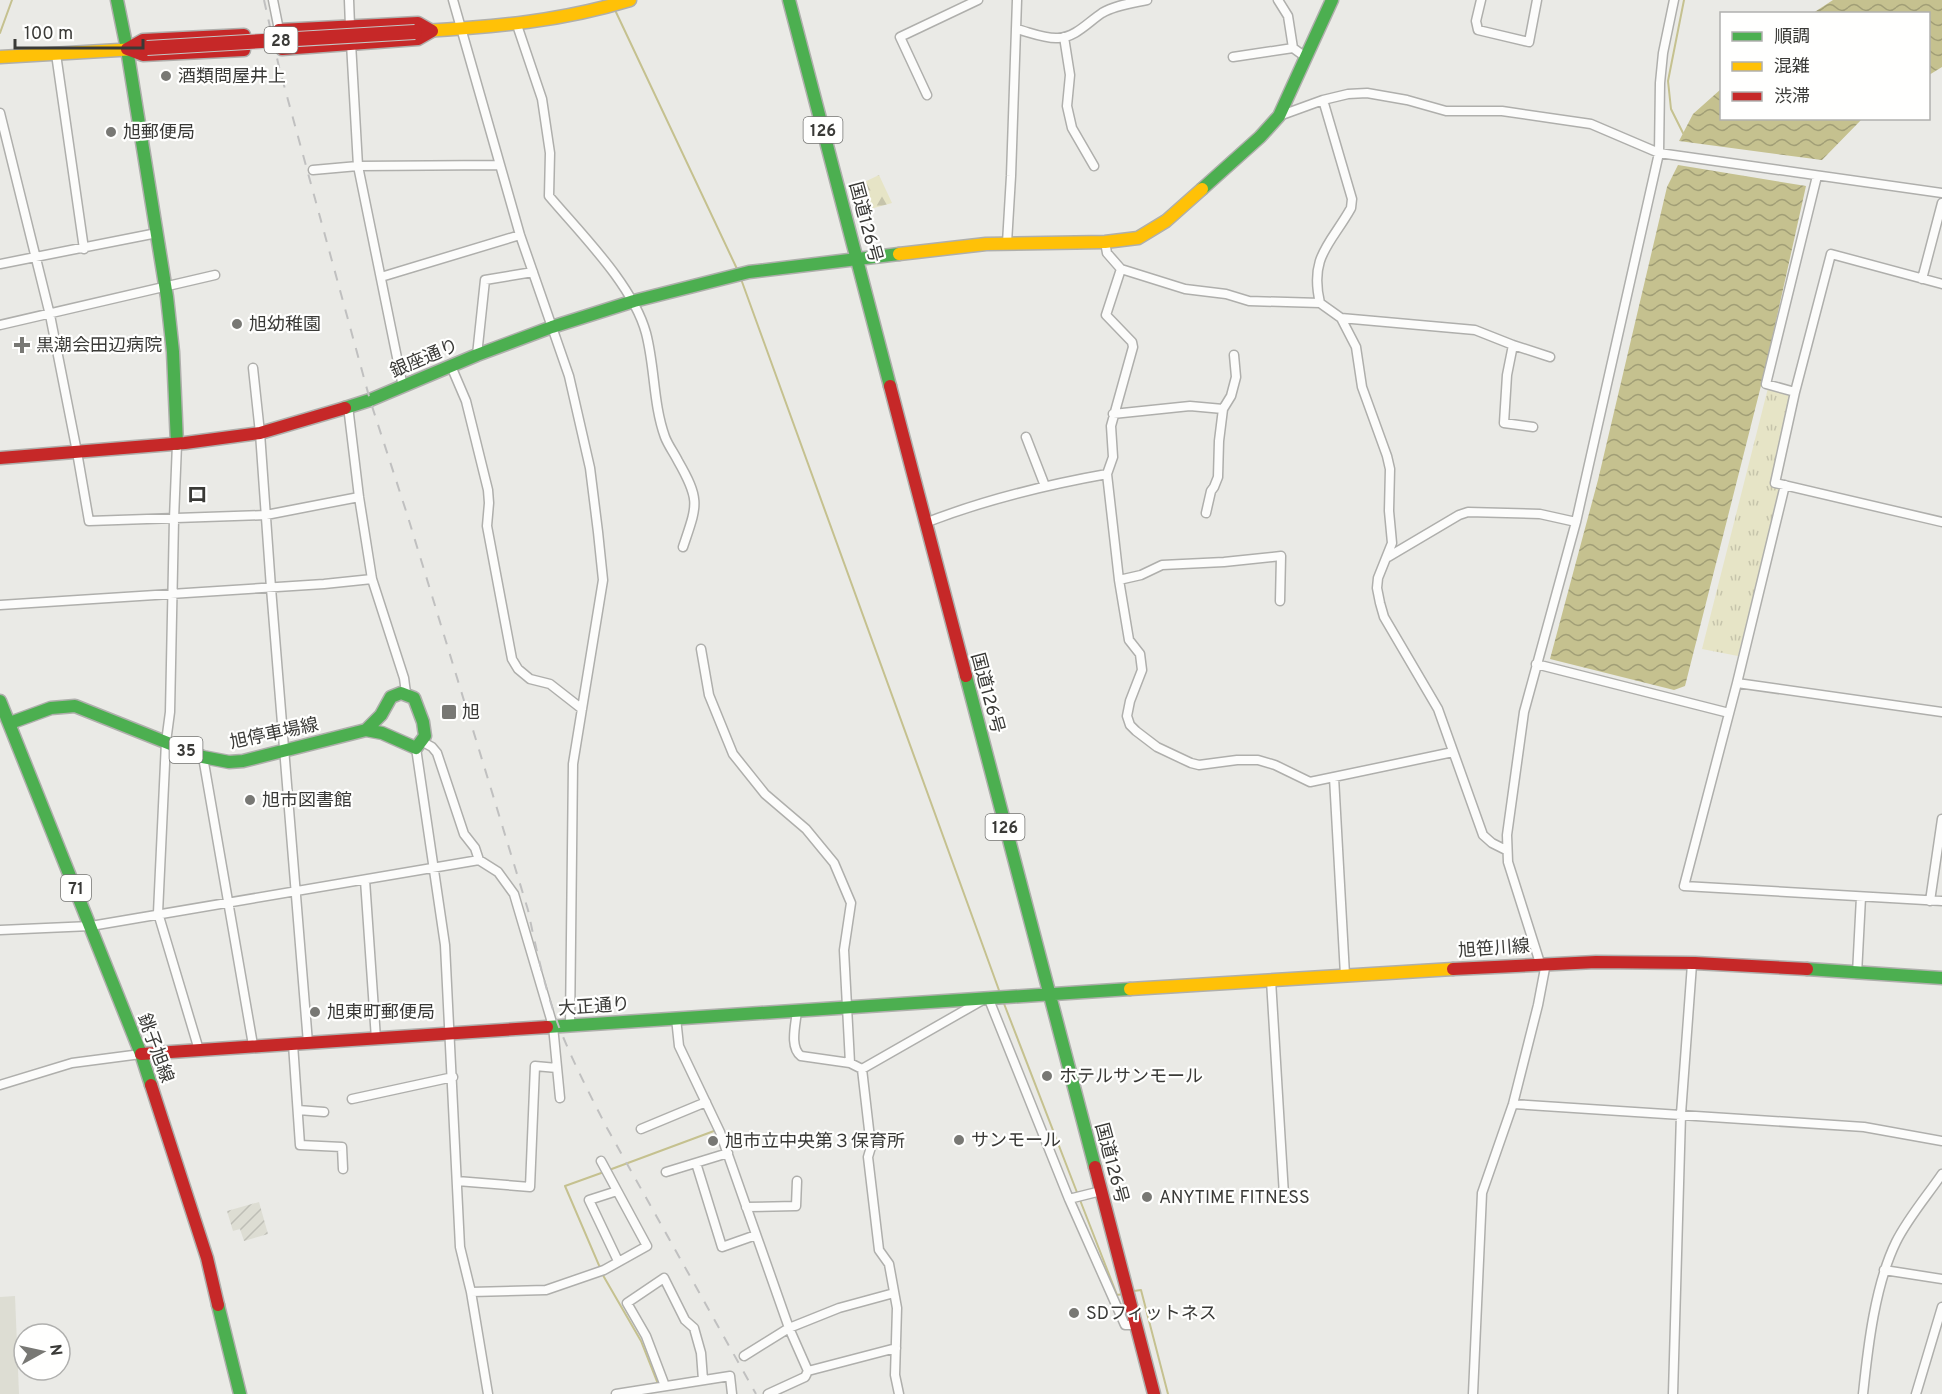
<svg xmlns="http://www.w3.org/2000/svg" width="1942" height="1394" font-family="Overpass,'Noto Sans JP',sans-serif">
	<style>
		.built { fill: #ddddd3 }
		.industrial { fill: url(#industrial-furrows) }
		.forest { fill: url(#forest-firs) }
		.park { fill: url(#park-tufts) }
		.water { fill: url(#water-waves) }
		.lines { fill: none; stroke-linecap: round; stroke-linejoin: round }
		.stream { stroke: #c5c18f; stroke-width: 2 }
		.street-casing { stroke: #afafac; stroke-width: 11 }
		.fast-casing { stroke: #afafac; stroke-width: 15 }
		.slow-casing { stroke: #afafac; stroke-width: 15 }
		.jam-casing { stroke: #afafac; stroke-width: 15 }
		.street { stroke: #fcfcfb; stroke-width: 8 }
		.fast { stroke: #4caf50; stroke-width: 12 }
		.slow { stroke: #ffc107; stroke-width: 12 }
		.jam { stroke: #c62828; stroke-width: 12 }
		.rail { stroke: #c0c0c0; stroke-width: 2; stroke-dasharray: 10 10; stroke-linecap: butt }
		.jam-bridge-casing { stroke: #c5c5c3; stroke-width: 16; stroke-linecap: butt }
		.jam-bridge { stroke: #c62828; stroke-width: 14 }
		.poi-dot { fill: #787874; stroke: #fffffe; stroke-width: 2 }
		.labels { text-anchor: middle; stroke-width: 4.5; stroke-linejoin: round; paint-order: stroke }
		.shield { fill: #fffffe; stroke: #757573; stroke-width: 1.5 }
		.shield-label { font-size: 16px; font-weight: bold; fill: #3a3a37 }
		.poi-label { font-size: 18px; fill: #3a3a37; stroke: #fffffe; text-anchor: start }
		.street-label { font-size: 18px; fill: #3a3a37; stroke: #fffffe }
		.quarter-label { font-size: 21px; font-weight: bold; fill: #3a3a37; stroke: #fffffe }
	</style>
	<defs>
		<pattern id="industrial-furrows" width="10" height="10" patternUnits="userSpaceOnUse" patternTransform="scale(1.5)"><rect width="10" height="10" fill="#ddddd3"/><path d="M-1 1l2-2M0 10L10 0M9 11l2-2" fill="none" stroke="#bebeb6"/></pattern>
		<pattern id="forest-firs" width="22" height="20" patternUnits="userSpaceOnUse" patternTransform="scale(1.5)"><rect width="22" height="20" fill="#e6e4c6"/><path d="M5 1l3.5 6h-7zM16 11l3.5 6h-7z" fill="#c6c4ab"/></pattern>
		<pattern id="park-tufts" width="24" height="20" patternUnits="userSpaceOnUse" patternTransform="scale(1.5)"><rect width="24" height="20" fill="#e6e4c6"/><path d="M3 7l-1-3M5 7V3M7 7l1-3M15 17l-1-3M17 17v-4M19 17l1-3" fill="none" stroke="#c6c4ab"/></pattern>
		<pattern id="water-waves" width="16" height="10" patternUnits="userSpaceOnUse" patternTransform="scale(1.5)"><rect width="16" height="10" fill="#c5c18f"/><path d="M0 5q4-4 8 0t8 0" fill="none" stroke="#a19e76"/></pattern>
	</defs>
	<rect width="100%" height="100%" fill="#eaeae6"/>
	<!-- built -->
	<path class="built" d="M15,1296L19,1394H0V1297Z"/>
	<!-- industrial -->
	<path class="industrial" d="M259,1202L268,1234L244,1241L240,1229L233,1231L227,1211Z"/>
	<!-- forest -->
	<path class="forest" d="M879,175L892,203L867,210L856,186Z"/>
	<!-- park -->
	<path class="park" d="M1768,388L1792,395L1772,485L1781,488L1738,656L1702,649Z"/>
	<!-- water -->
	<path class="water" d="M1833,0H1942V67L1929,75L1928,14L1813,13Z
		M1721,89L1722,118L1862,119L1822,160L1679,141L1693,114Z
		M1678,165L1806,186L1766,366L1685,686L1674,690L1550,659L1598,480L1667,187Z"/>
	<g class="lines">
		<!-- stream -->
		<path class="stream" d="M615,10L738,271
			M0,33L12,0
			M1683,133L1671,109L1668,81L1684,0
			M741,279L1000,993
			M1003,1001L1078,1195
			M609,1170L714,1131
			M604,1172L565,1186L604,1277L641,1341L658,1384
			M1080,1200L1117,1295L1123,1294
			M1134,1291L1141,1290L1168,1394"/>
		<!-- street casing -->
		<g class="street-casing">
			<path id="street" d="M273,0L279,30
				M349,0L350,26
				M453,0L520,235L569,376L590,468L598,532L603,580L573,764L570,1026
				M1278,0L1288,16L1293,48L1307,58
				M1481,0L1476,21L1478,30L1529,42L1537,0
				M517,25L542,99L550,153L549,196C581,234 633,285 646,333C655,367 653,404 665,437C668,445 674,453 678,461C701,501 697,505 683,547
				M1016,29C1029,32 1045,39 1058,38C1076,37 1087,23 1102,13C1115,5 1133,3 1147,0
				M1064,37L1070,75L1067,106L1072,128L1094,166
				M351,43L358,166L403,387
				M56,54L84,249
				M1233,57L1293,48
				M927,95L900,37L978,0
				M0,113L50,315L77,452L89,521L266,515L359,497
				M1279,116L1323,100L1348,94L1367,93L1407,100L1446,111H1502L1591,124L1659,153L1942,193
				M313,170L358,166L500,165
				M1105,242L1107,253L1121,269L1185,289L1226,294L1249,301L1320,303L1341,318L1475,330L1513,345
				M1007,243L1011,176L1017,0
				M0,264L157,233
				M1121,269L1106,315L1132,342L1133,347L1111,426L1113,457L1107,474L1119,580L1129,640L1140,654L1142,670L1130,701L1127,716L1130,725L1136,731L1157,747L1191,763L1199,765L1237,760H1258L1275,765L1310,782L1453,752
				M381,277L520,235
				M1922,279L1942,203
				M1942,284L1831,254L1795,392L1775,483L1942,522
				M1320,303C1309,256 1331,244 1351,208L1352,199L1323,100
				M1341,318L1356,347L1362,387L1387,456L1390,469L1389,511L1392,543L1378,578L1377,588L1380,603L1384,617L1438,709L1483,835L1492,843L1506,850
				M0,325L215,275
				M477,355L485,280L533,272
				M451,366L466,401L488,490L489,503L487,526L512,659L518,669L530,679L550,684L582,709
				M253,368L260,433L271,588L308,1043
				M1795,392L1766,384L1817,176
				M348,406L359,497L372,579L404,678L406,693
				M1113,414L1190,406L1223,409
				M1533,427L1504,423L1507,375L1513,345L1550,357
				M1026,437L1045,486
				M177,444L174,519L170,712L166,742L158,913L199,1050
				M1785,485L1737,683L1684,886L1942,901
				M1206,513L1211,491L1214,487L1218,477L1219,441L1223,409L1231,396L1236,377L1234,355
				M925,523C984,500 1045,485 1107,474
				M1388,557L1459,515L1468,512L1540,514L1576,522
				M1119,580L1141,575L1162,565L1224,562L1281,556L1280,601
				M0,605L324,584L372,579
				M701,649L709,695L733,754L765,794L806,829L834,863L851,903L844,950L850,1063
				M1536,664L1729,713
				M1737,683L1942,712
				M423,742L432,747L437,753L464,834L475,848L479,860
				M416,748L445,945L460,1247L471,1292L488,1394
				M203,757L253,1045
				M1334,777L1345,975
				M365,880L376,1039
				M1930,901L1942,819
				M0,930L91,926L479,860L498,872L514,894L553,1026L560,1098
				M1540,963L1508,862L1507,835L1524,712L1576,522L1659,153L1660,83L1663,53L1674,0
				M1857,974L1861,897
				M1271,980L1284,1195
				M797,1010C796,1024 789,1047 801,1056L850,1063L862,1069L988,997L1069,1199L1125,1325H1136
				M676,1018L679,1046L720,1132L789,1328L808,1371L896,1348
				M293,1044L300,1145L342,1147L343,1169
				M862,1069L871,1147L868,1157L879,1250L889,1264L897,1308L895,1375L899,1394
				M0,1085L72,1063L141,1054
				M352,1099L453,1077
				M1513,1104L1864,1127L1942,1141
				M298,1110L324,1112
				M641,1129L706,1102
				M696,1163L722,1247L756,1235
				M666,1172L728,1153
				M457,1181L530,1187L535,1066L557,1068
				M617,1191L589,1200L618,1261
				M1069,1199L1101,1191
				M746,1207L796,1206L797,1181
				M1884,1270L1942,1279
				M471,1292L546,1290L604,1270L647,1246L601,1161
				M744,1356L789,1328L839,1308L894,1293
				M665,1386L646,1336L627,1303L664,1278L685,1320L694,1328L701,1353L703,1380
				M616,1394L730,1376L732,1394
				M768,1394L805,1377L808,1371
				M1473,1394L1482,1193L1513,1104L1538,1005L1546,963
				M1673,1394L1681,1114L1692,964
				M1863,1394C1868,1346 1875,1285 1896,1242C1908,1218 1927,1196 1942,1174
				M1916,1394L1942,1307"/>
		</g>
		<!-- fast casing -->
		<g class="fast-casing">
			<path id="fast" d="M117,0L127,49L167,297L173,352L177,444
				M789,0L890,386
				M1202,189L1260,137L1279,116L1332,0
				M345,408L370,400L477,355L552,327L634,301L749,272L899,254
				M966,676L1095,1167
				M401,693L414,698L423,722L425,736L416,748L382,733L366,730L381,715L391,697Z
				M0,701L141,1054L151,1085
				M10,723L51,708L75,706L203,757L229,762L243,761L366,730
				M1807,969L1942,978
				M547,1027L1130,989
				M218,1305L240,1394"/>
		</g>
		<!-- slow casing -->
		<g class="slow-casing">
			<path id="slow" d="M423,31C494,27 562,21 630,0
				M0,57L136,49
				M899,254L986,244L1105,242L1138,238L1166,221L1202,189
				M1130,989L1453,969"/>
		</g>
		<!-- jam casing -->
		<g class="jam-casing">
			<path id="jam" d="M418,23L432,31L418,39L282,49L279,30Z
				M244,35V50L143,55L127,49L143,40Z
				M890,386L966,676
				M0,458L185,443L260,433L345,408
				M1453,969L1596,962L1695,963L1807,969
				M141,1054L547,1027
				M151,1085L207,1258L218,1305
				M1095,1167L1154,1394"/>
		</g>
		<!-- street -->
		<use href="#street" class="street"/>
		<!-- fast -->
		<use href="#fast" class="fast"/>
		<!-- slow -->
		<use href="#slow" class="slow"/>
		<!-- jam -->
		<use href="#jam" class="jam"/>
		<!-- rail -->
		<path class="rail" d="M264,0L279,67L370,400L407,514L528,910C536,949 545,989 559,1027C573,1062 590,1095 607,1128L756,1394"/>
		<!-- jam-bridge casing -->
		<g class="jam-bridge-casing">
			<path id="jam-bridge" d="M147,48L415,32"/>
		</g>
		<!-- jam-bridge -->
		<use href="#jam-bridge" class="jam-bridge"/>
	</g>
	<!-- markers -->
	<g class="poi-dot">
		<circle cx="166" cy="76" r="6"/>
		<circle cx="111" cy="132" r="6"/>
		<circle cx="237" cy="324" r="6"/>
		<path d="M19 336h6v6h6v6h-6v6h-6v-6h-6v-6h6z"/>
		<rect x="441" y="704" width="16" height="16" rx="3"/>
		<circle cx="250" cy="800" r="6"/>
		<circle cx="315" cy="1012" r="6"/>
		<circle cx="1047" cy="1076" r="6"/>
		<circle cx="959" cy="1140" r="6"/>
		<circle cx="713" cy="1141" r="6"/>
		<circle cx="1147" cy="1197" r="6"/>
		<circle cx="1074" cy="1313" r="6"/>
	</g>
	<g class="labels">
		<!-- shield labels -->
		<g class="shield">
			<rect x="264.5" y="27" width="33" height="26" rx="4.5"/>
			<rect x="803.5" y="117" width="39" height="26" rx="4.5"/>
			<rect x="169.5" y="737" width="33" height="26" rx="4.5"/>
			<rect x="985.5" y="814" width="39" height="26" rx="4.5"/>
			<rect x="61" y="875" width="30" height="26" rx="4.5"/>
		</g>
		<g class="shield-label">
			<text x="281" y="46">28</text>
			<text x="823" y="136">126</text>
			<text x="186" y="756">35</text>
			<text x="1005" y="833">126</text>
			<text x="76" y="894">71</text>
		</g>
		<!-- poi labels -->
		<g class="poi-label">
			<text x="178" y="82">酒類問屋井上</text>
			<text x="123" y="138">旭郵便局</text>
			<text x="249" y="330">旭幼稚園</text>
			<text x="36" y="351">黒潮会田辺病院</text>
			<text x="462" y="718">旭</text>
			<text x="262" y="806">旭市図書館</text>
			<text x="327" y="1018">旭東町郵便局</text>
			<text x="1059" y="1082">ホテルサンモール</text>
			<text x="971" y="1146">サンモール</text>
			<text x="725" y="1147">旭市立中央第３保育所</text>
			<text x="1159" y="1203">ANYTIME FITNESS</text>
			<text x="1086" y="1319">SDフィットネス</text>
		</g>
		<!-- street labels -->
		<g class="street-label">
			<text transform="translate(866 222) rotate(75)" y="6">国道126号</text>
			<text transform="translate(424 358) rotate(-23)" y="6">銀座通り</text>
			<text transform="translate(988 693) rotate(75)" y="6">国道126号</text>
			<text transform="translate(274 733) rotate(-12)" y="6">旭停車場線</text>
			<text transform="translate(1494 948) rotate(-4)" y="6">旭笹川線</text>
			<text transform="translate(594 1006) rotate(-4)" y="6">大正通り</text>
			<text transform="translate(156 1048) rotate(70)" y="6">銚子旭線</text>
			<text transform="translate(1112 1163) rotate(75)" y="6">国道126号</text>
		</g>
		<!-- quarter labels -->
		<g class="quarter-label">
			<text x="197" y="502">ロ</text>
		</g>
	</g>
	<!-- legend -->
	<rect x="1720" y="12" width="210" height="108" fill="#fffffe" stroke="#b0b0ae" stroke-width="1.5"/>
	<rect x="1732" y="32" width="30" height="9" fill="#4caf50" stroke="#b0b0ae" stroke-width="1.5"/>
	<text x="1774" y="42" font-size="18" fill="#3a3a37">順調</text>
	<rect x="1732" y="62" width="30" height="9" fill="#ffc107" stroke="#b0b0ae" stroke-width="1.5"/>
	<text x="1774" y="72" font-size="18" fill="#3a3a37">混雑</text>
	<rect x="1732" y="92" width="30" height="9" fill="#c62828" stroke="#b0b0ae" stroke-width="1.5"/>
	<text x="1774" y="102" font-size="18" fill="#3a3a37">渋滞</text>
	<!-- north arrow -->
	<g transform="translate(42 1352) rotate(82)"><circle r="28" fill="#fffffe" stroke="#b0b0ae" stroke-width="1.5"/>
	<path d="M0-4.5L10 22L0 15L-10 22Z" fill="#787874"/>
	<text y="-9" font-size="16" font-weight="bold" text-anchor="middle" fill="#3a3a37">N</text>
	</g>
	<!-- scale -->
	<path d="M15 39v9h128v-9" fill="none" stroke="#3a3a37" stroke-width="3"/>
	<text x="24" y="39" font-size="18" fill="#3a3a37" stroke="#fffffe" stroke-width="4.5" paint-order="stroke">100 m</text>
</svg>
